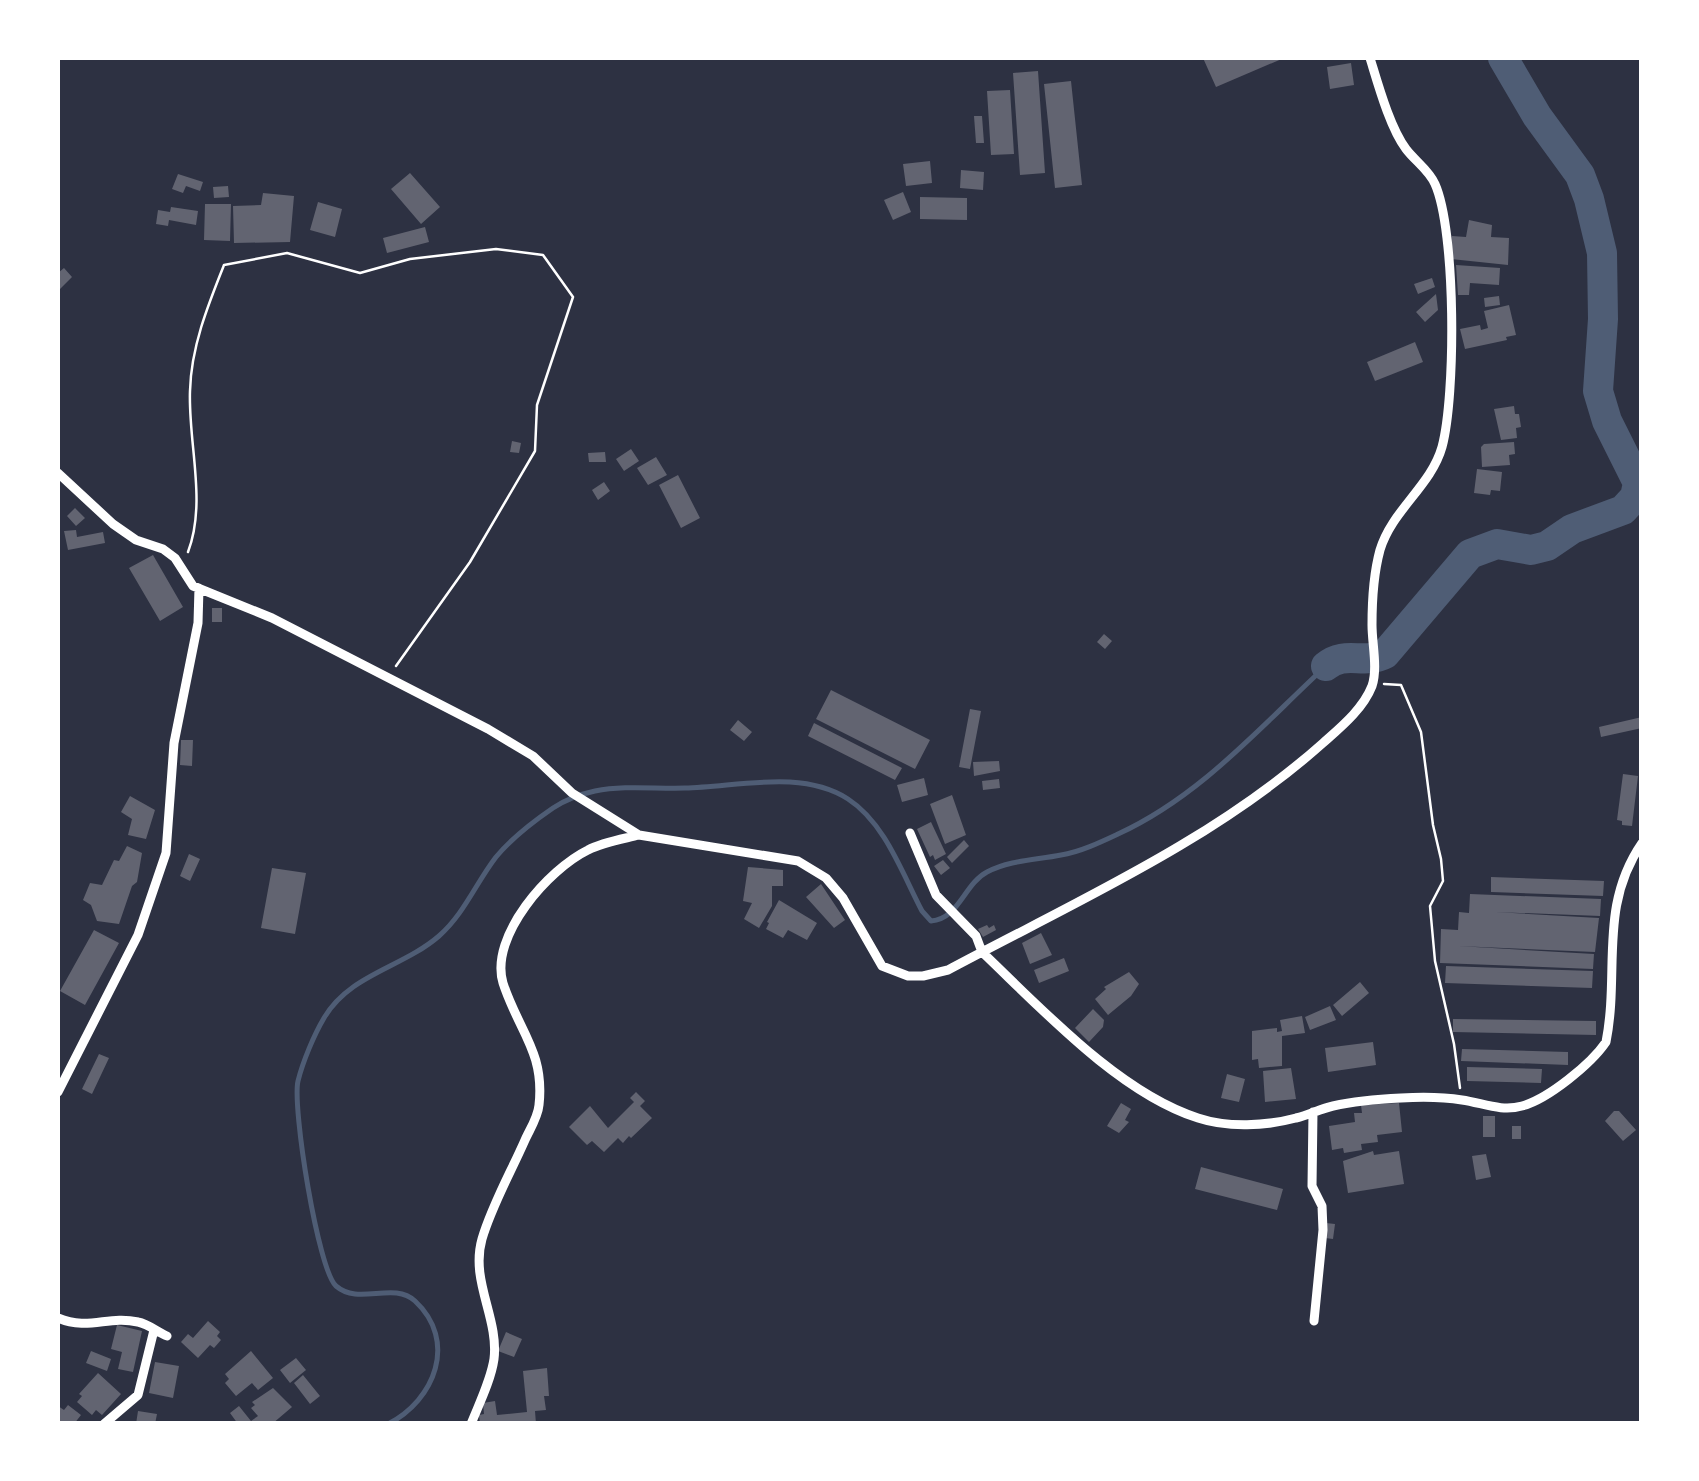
<svg xmlns="http://www.w3.org/2000/svg" width="1699" height="1481" font-family="Manrope,sans-serif">
	<style>
		.lines { fill: none; stroke-linecap: round; stroke-linejoin: round }
		.stream { stroke: #4f5d75; stroke-width: 5 }
		.river { stroke: #4f5d75; stroke-width: 30 }
		.building { fill: #626471 }
		.path { stroke: #fff; stroke-width: 2.5 }
		.minor { stroke: #fff; stroke-width: 9 }
	</style>
	<rect width="100%" height="100%" fill="#2d3142"/>
	<g class="lines">
		<!-- stream -->
		<path class="stream" d="M388,1424C435,1400 458,1341 415,1301C393,1281 359,1306 336,1286C318,1270 292,1107 298,1081C303,1061 314,1035 324,1018C350,974 402,968 439,936C464,914 476,883 496,857C511,839 534,821 553,808C565,800 581,794 595,791C625,785 655,789 685,788C737,787 801,769 848,799C885,823 902,873 922,911L931,921C959,919 964,884 987,872C1010,860 1036,860 1061,855C1080,852 1101,842 1118,834C1201,796 1261,726 1326,666"/>
		<!-- river -->
		<path class="river" d="M1326,666C1345,650 1364,665 1385,654L1470,554L1497,544L1531,550L1547,546L1572,529L1623,510L1635,497L1638,483L1607,421L1598,391L1603,319L1602,253L1589,199L1580,175L1537,116L1503,58"/>
	</g>
	<!-- building -->
	<path class="building" d="M1203,58H1284L1216,87Z
		M1351,63L1354,85L1330,89L1327,67Z
		M1038,71L1045,173L1020,175L1013,73Z
		M1071,81L1082,185L1055,188L1044,84Z
		M1010,90L1014,154L991,155L987,91Z
		M974,116H982L984,143H976Z
		M930,161L932,183L906,186L903,164Z
		M961,170L984,172L983,190L960,188Z
		M410,173L440,207L421,224L391,189Z
		M178,174L203,182L200,191L186,186L183,193L172,189Z
		M228,186L229,197L214,198L213,187Z
		M903,192L911,212L893,220L884,200Z
		M263,193L294,196L290,242L234,243L233,206L261,205Z
		M920,197L967,198V220L920,219Z
		M318,202L342,209L335,237L310,230Z
		M205,204H231L230,241L204,240Z
		M171,207L198,211L196,225L169,220L168,226L156,224L158,210L170,212Z
		M1469,220L1492,225L1491,237L1509,238L1508,265L1451,259L1452,236L1466,237Z
		M425,227L429,242L387,253L383,238Z
		M1456,265L1500,268L1499,285L1470,283L1469,295H1458Z
		M64,268L72,277L58,291V273Z
		M1432,278L1435,287L1418,294L1414,284Z
		M1436,294L1438,310L1425,322L1416,312Z
		M1499,296L1500,305L1485,307L1484,298Z
		M1509,305L1516,335L1506,337L1507,340L1465,349L1460,329L1480,325L1481,330L1488,328L1484,311Z
		M1415,342L1423,362L1375,381L1367,362Z
		M1514,406L1515,414H1519L1521,427L1516,428L1517,438L1501,440L1494,409Z
		M512,441L521,443L519,453L510,452Z
		M1514,442L1515,454L1509,455L1510,465L1482,467L1481,447L1484,444Z
		M631,449L639,461L624,471L616,459Z
		M605,452L606,462H589L588,453Z
		M656,457L667,475L648,485L637,468Z
		M1477,469L1502,472L1500,491L1491,490L1490,495L1474,493Z
		M678,475L700,518L681,528L659,485Z
		M604,482L610,491L598,500L592,490Z
		M75,508L85,518L76,526L67,516Z
		M76,530L77,537L103,532L105,543L68,550L64,531Z
		M153,555L183,607L160,621L129,568Z
		M212,608H222V622H212Z
		M1104,634L1112,641L1105,649L1097,642Z
		M831,690L930,740L915,769L816,719Z
		M970,709L981,711L970,769L959,767Z
		M1642,717V728L1601,737L1599,727Z
		M738,720L752,732L744,741L730,730Z
		M814,723L902,768L895,780L808,736Z
		M181,740H193L192,766L180,765Z
		M999,761L1000,771L974,776L973,762Z
		M1623,774L1638,776L1632,826L1622,825V821L1617,820Z
		M924,778L928,795L902,802L897,785Z
		M999,779L1000,788L983,790L982,781Z
		M952,795L966,835L945,844L930,804Z
		M130,796L155,810L146,839L128,835L132,819L121,812Z
		M931,822L946,854L935,860L933,855L930,857L917,829Z
		M964,840L969,846L952,863L947,857Z
		M127,846L142,853L137,882L132,886L119,924L97,921L91,905L83,900L90,883L102,885L114,860L119,861Z
		M189,854L200,859L190,881L180,876Z
		M943,860L950,868L941,875L934,866Z
		M748,867L783,870V886H772V906L759,928L744,919L752,903L743,901Z
		M272,868L306,873L295,934L261,928Z
		M1491,877L1604,881L1603,896L1491,892Z
		M821,884L845,920L834,928L806,897Z
		M1470,894L1601,899L1600,916L1495,912L1599,918L1595,952L1458,946L1594,954L1593,969L1440,963L1441,929L1458,930L1459,912L1469,913Z
		M779,900L817,923L807,940L788,930L783,938L766,929L769,923L767,922Z
		M987,925L989,928L994,925L996,930L983,937L978,929Z
		M94,930L119,943L85,1005L60,991Z
		M1041,933L1052,955L1030,964L1022,943Z
		M1064,958L1069,971L1039,983L1034,970Z
		M1446,966L1593,971L1592,988L1445,983Z
		M1129,972L1139,984L1131,996L1108,1015L1095,999L1106,989L1104,987Z
		M1360,982L1369,993L1342,1016L1333,1005Z
		M1330,1006L1336,1020L1310,1030L1305,1017Z
		M1093,1009L1104,1020L1103,1027L1089,1042L1075,1028Z
		M1302,1016L1305,1033L1282,1036V1066L1259,1068L1258,1059L1252,1060V1031L1277,1028V1032L1282,1031L1280,1020Z
		M1453,1019L1596,1021V1035L1453,1032Z
		M1373,1042L1376,1065L1328,1072L1325,1048Z
		M1462,1049L1568,1052V1065L1461,1061Z
		M99,1054L109,1058L92,1094L82,1089Z
		M1467,1067L1542,1069L1541,1083L1467,1081Z
		M1291,1068L1296,1099L1265,1102L1263,1071Z
		M1227,1074L1245,1079L1239,1102L1221,1098Z
		M636,1092L645,1101L640,1106L652,1118L631,1138L629,1136L623,1143L618,1138L604,1152L592,1141L587,1145L569,1127L590,1106L608,1128L634,1102L630,1098Z
		M1121,1103L1131,1109L1125,1120L1129,1122L1119,1133L1107,1126Z
		M1399,1103L1402,1132L1377,1135L1378,1142L1361,1144L1362,1150L1344,1153L1343,1148L1332,1150L1329,1126L1355,1122L1354,1113H1362L1361,1105Z
		M1614,1111H1619L1636,1130L1623,1141L1605,1121Z
		M1483,1116H1495V1137H1483Z
		M1512,1126H1521V1139H1512Z
		M1373,1151L1374,1155L1399,1151L1404,1184L1348,1193L1343,1161Z
		M1486,1154L1491,1177L1476,1180L1472,1156Z
		M1201,1167L1283,1189L1277,1210L1195,1189Z
		M1326,1223L1335,1224L1333,1239L1325,1238Z
		M208,1321L220,1332L217,1336L221,1340L214,1348L210,1345L198,1358L181,1342L188,1334L193,1338Z
		M117,1325L142,1331L133,1372L118,1369L122,1352L111,1349Z
		M506,1332L522,1339L514,1357L498,1351Z
		M91,1351L111,1359L107,1371L86,1363Z
		M251,1351L273,1378L258,1390L252,1383L236,1396L225,1383L229,1379L225,1374Z
		M296,1358L306,1370L290,1383L280,1370Z
		M155,1362L179,1366L173,1398L149,1393Z
		M547,1368L549,1396H544L546,1410L535,1411L536,1424H480L479,1415L484,1414L483,1403L495,1401L497,1415L527,1412L523,1371Z
		M98,1373L121,1394L102,1415L96,1410L92,1415L77,1402L82,1396L79,1394Z
		M303,1375L320,1396L310,1404L294,1383Z
		M273,1388L292,1407L272,1424H238L230,1413L239,1406L251,1421L258,1416L251,1408L255,1405L252,1402Z
		M68,1405L81,1415L74,1424H58V1406L64,1410Z
		M138,1411L157,1414L155,1424H136Z"/>
	<g class="lines">
		<!-- path -->
		<path class="path" d="M188,552C207,502 188,443 190,391C191,347 208,305 224,265L287,253L360,273L410,259L496,249L543,255L573,297L537,405L535,451L470,562L396,666
			M1384,684L1401,685L1421,732L1433,825L1441,859L1443,881L1430,906L1435,961L1454,1044L1460,1088"/>
		<!-- minor -->
		<path class="minor" d="M58,473L113,524L136,540L163,549L175,558L193,586L272,618L488,729L533,756L572,793L639,835L798,861L826,878L843,898L882,966L908,976H923L948,970C1077,901 1213,841 1323,743C1341,727 1363,709 1372,686C1378,668 1372,644 1372,625C1372,603 1374,572 1380,550C1392,510 1431,486 1442,447C1456,395 1456,231 1435,184C1429,170 1415,161 1406,149C1390,128 1378,84 1370,58
			M910,833L936,895L976,936L982,952C1041,1008 1119,1093 1198,1118C1228,1128 1266,1126 1296,1118C1309,1115 1320,1109 1333,1106C1355,1101 1379,1099 1401,1098C1420,1097 1443,1097 1462,1100C1483,1103 1501,1112 1522,1106C1548,1099 1591,1064 1606,1042C1620,971 1598,907 1642,843
			M58,1092L138,935L166,853L174,743L198,623L199,588
			M1313,1112L1312,1186L1322,1206L1323,1230L1314,1321
			M58,1318C89,1331 108,1315 138,1322C148,1324 158,1332 167,1336
			M104,1424L138,1395L154,1330
			M471,1424C479,1404 491,1380 494,1359C499,1318 470,1281 482,1239C492,1205 511,1172 525,1140C530,1129 538,1117 539,1105C545,1052 518,1030 503,983C489,936 549,869 588,850C603,842 623,839 639,835"/>
	</g>
	<!-- border -->
	<rect width="1699" height="1481" fill="none" stroke="#ffffff" stroke-width="120"/>
</svg>
